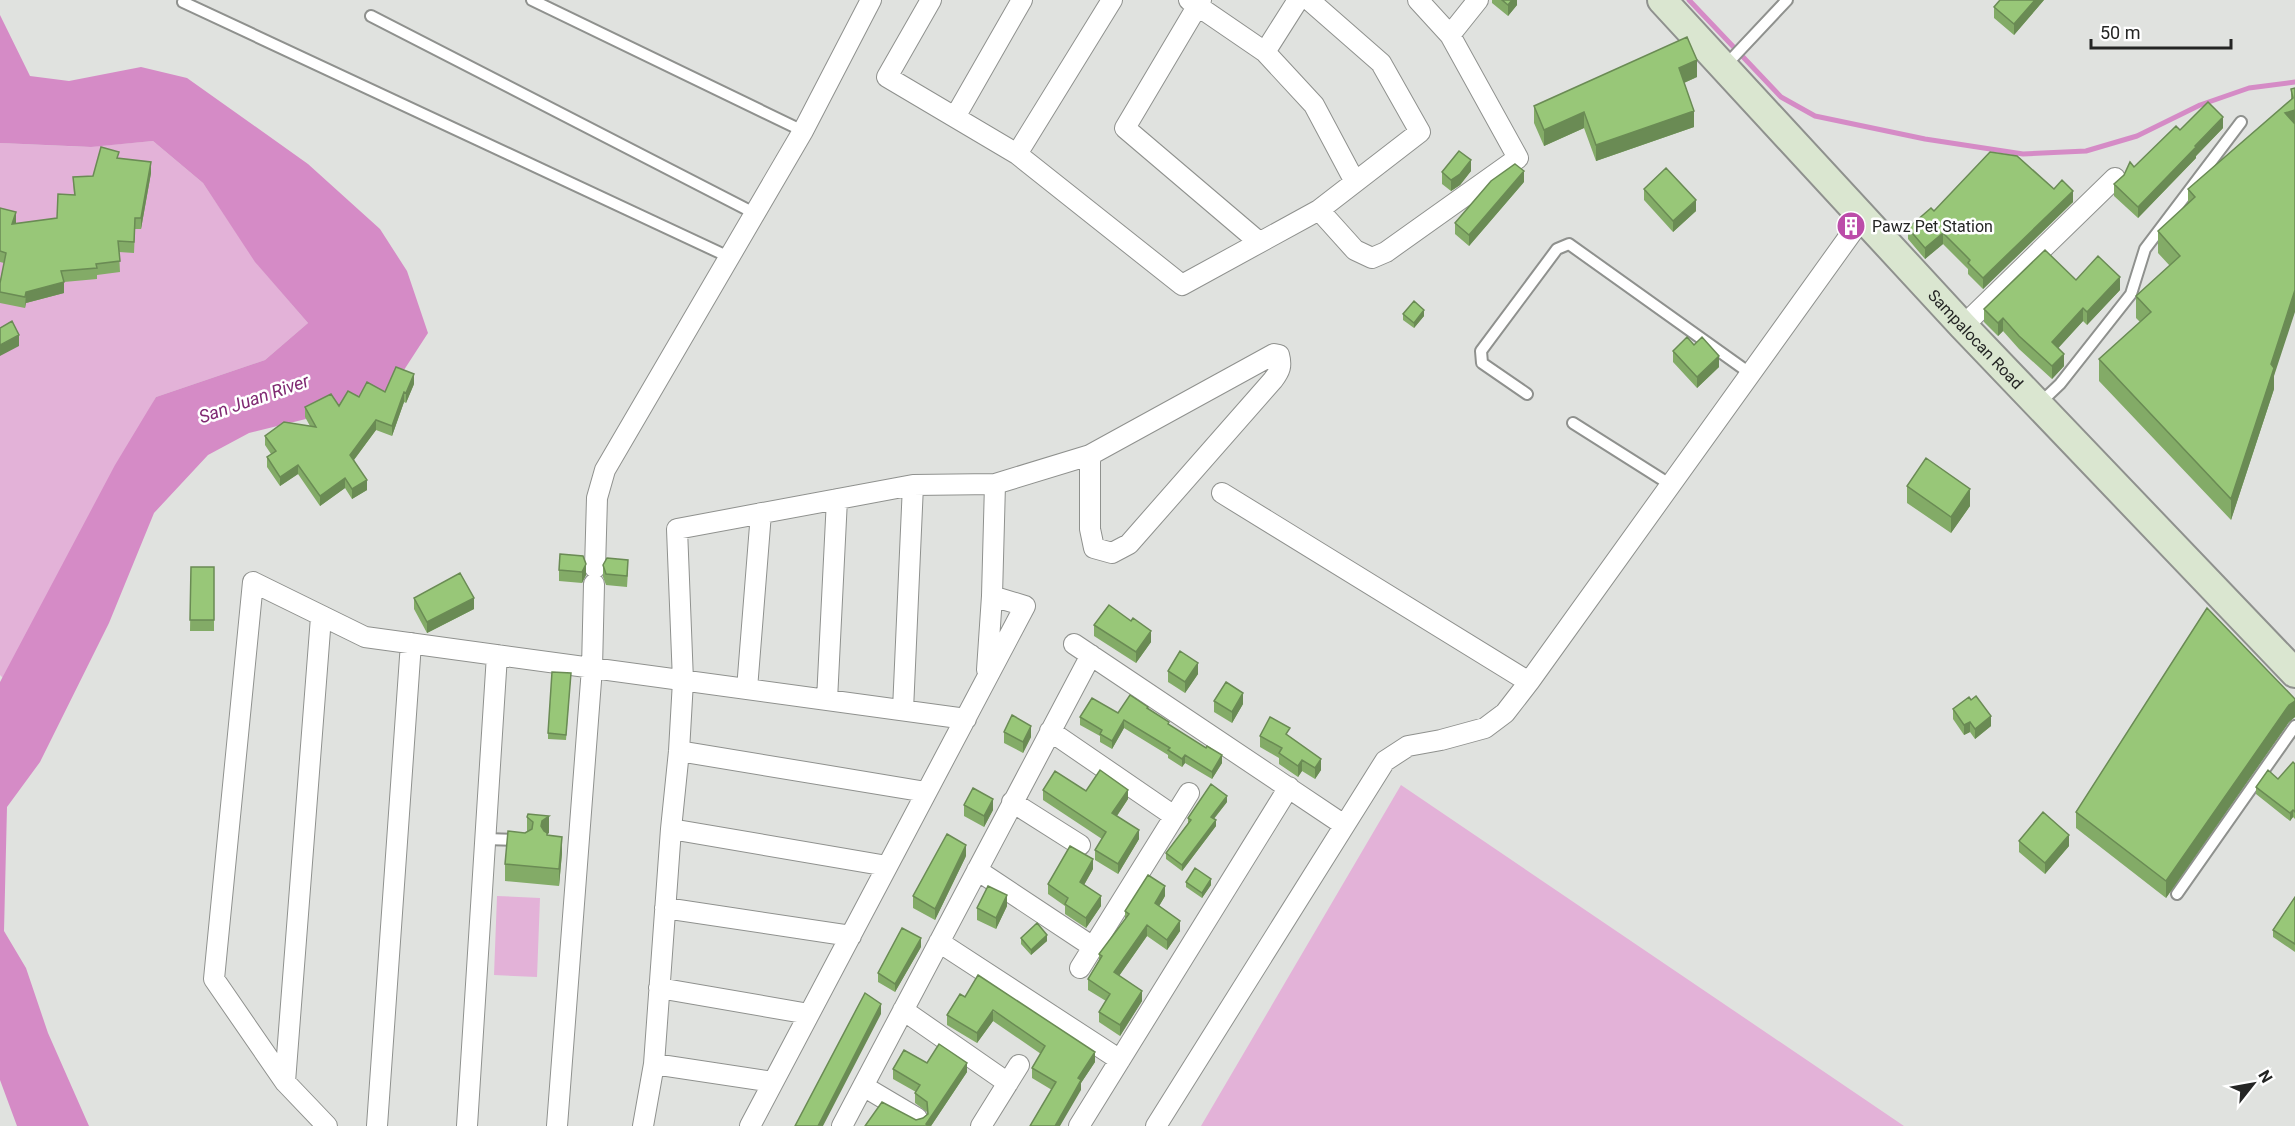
<svg xmlns="http://www.w3.org/2000/svg" width="2295" height="1126" font-family="Roboto,sans-serif">
	<style>
		.green { fill: #e3b2d8 }
		.water { fill: #d58bc6 }
		.lines { fill: none; stroke-linecap: round; stroke-linejoin: round }
		.stream { stroke: #d58bc6; stroke-width: 5 }
		.lane-casing { stroke: #8f918e; stroke-width: 14 }
		.street-casing { stroke: #8f918e; stroke-width: 22 }
		.secondary-casing { stroke: #8f918e; stroke-width: 32 }
		.lane { stroke: #fff; stroke-width: 10 }
		.street { stroke: #fff; stroke-width: 20 }
		.secondary { stroke: #dae6d0; stroke-width: 28 }
		.wall { fill: #83ab67 }
		.shaded-wall { fill: #6a8b54 }
		.building { fill: #98c778; stroke: #6a8b54; stroke-width: 1.5 }
		.labels { text-anchor: middle; stroke-width: 5; stroke-linejoin: round; paint-order: stroke }
		.poi-label { font-size: 16px; fill: #242524; stroke: #fff; text-anchor: start }
		.street-label { font-size: 16px; fill: #242524; stroke: #fff }
		.water-label { font-size: 18px; font-style: italic; fill: #7f2871; stroke: #fff }
	</style>
	<rect width="100%" height="100%" fill="#e0e2df"/>
	<!-- green -->
	<path class="green" d="M153,141L203,183L258,265L308,323L265,360L156,397L3,678L0,675V143L88,147Z
		M1401,785L1904,1126H1201Z
		M497,896L540,898L537,977L494,975Z"/>
	<!-- water -->
	<path class="water" d="M0,15L30,76L69,81L141,67L187,78L308,164L380,229L407,271L428,333L391,390L310,418L249,433L208,455L154,513L109,623L40,762L7,807L4,931L26,968L48,1033L89,1126H17L0,1080V682L115,465L156,397L265,360L308,323L255,262L203,183L153,141L91,147L0,143Z"/>
	<g class="lines">
		<!-- stream -->
		<path class="stream" d="M1689,0L1781,97L1815,116L1925,139L2023,154L2086,151L2137,136L2200,105L2249,88L2295,82"/>
		<!-- lane casing -->
		<g class="lane-casing">
			<path id="lane" d="M532,0L803,131
				M183,2L729,257
				M371,16L754,213
				M1724,67L1787,0
				M1527,394L1482,363L1481,351L1557,249L1569,244L1751,374
				M2039,404L2060,384L2131,294L2145,249L2241,122
				M1573,423L1671,485
				M485,839L520,840
				M2177,894L2295,726"/>
		</g>
		<!-- street casing -->
		<g class="street-casing">
			<path id="street" d="M931,0L887,77L1017,154L1182,285L1319,210L1420,132L1381,63L1309,0
				M1189,0L1265,52L1314,105L1355,182
				M1201,0L1125,128L1259,242
				M1450,35L1478,0
				M1265,52L1298,0
				M955,117L1022,0
				M1017,154L1112,0
				M1319,210L1355,250L1372,258L1386,252L1518,158L1450,35L1418,0
				M1963,326L2115,178
				M1222,493L1529,682
				M595,568L597,498L605,470L803,131L871,0
				M1074,644L1344,825
				M987,670L992,596L995,484
				M747,689L761,513
				M827,700L837,499
				M903,710L913,485
				M1050,731L1174,816
				M679,751L926,792
				M1012,802L1080,845
				M671,829L887,866
				M977,870L1093,947
				M665,908L851,936
				M939,942L1120,1060
				M1080,968L1189,793
				M659,988L809,1014
				M903,1010L1008,1083
				M654,1064L773,1082
				M285,1082L321,617
				M863,1086L917,1118
				M327,1126L285,1082L214,979L253,582L365,637L966,719
				M377,1126L411,643
				M467,1126L497,655
				M557,1126L592,668L594,584
				M643,1126L654,1064L671,829L679,751L683,681L677,529L913,485L995,484L1090,455L1274,354L1279,355C1282,366 1280,371 1273,380L1129,544L1112,553L1094,548L1090,529V455
				M750,1126L1025,606L992,596
				M842,1126L1091,655
				M981,1126L1019,1065
				M1079,1126L1289,787
				M1156,1126L1385,761L1408,746L1441,740L1485,728L1505,713L1529,682L1863,217"/>
		</g>
		<!-- secondary casing -->
		<g class="secondary-casing">
			<g id="secondary">
				<path id="s1" d="M1662,0L1963,326L2295,673"/>
			</g>
		</g>
		<!-- lane -->
		<use href="#lane" class="lane"/>
		<!-- street -->
		<use href="#street" class="street"/>
		<!-- secondary -->
		<use href="#secondary" class="secondary"/>
	</g>
	<!-- wall -->
	<path class="wall" d="M1492,0H1517V5L1508,16L1492,3Z
		M2044,0L2014,35L1994,18V7Z
		M1697,77L1684,83L1694,127L1596,161L1584,128L1544,146L1534,123V106Z
		M2295,88L2274,376V389L2231,520L2099,381V359L2140,322L2136,318V296L2170,266L2158,253V231L2188,204V189L2291,100V89Z
		M2223,128L2196,156V158L2138,218L2114,196V184L2134,167L2180,130Z
		M119,158L151,173L141,229H135L134,253L119,252L120,272L97,275V279L64,282V293L26,303L25,308L0,303V283L4,263L0,262V208L15,224L57,218L74,195L73,177L93,176Z
		M1471,171L1460,185L1451,191L1442,184V172Z
		M1524,182L1469,246L1455,234V223Z
		M1644,189L1696,211L1673,232L1644,200Z
		M2054,189L2073,202L1983,289L1968,274V269L1943,244L1925,259L1908,239V228L1934,211Z
		M2076,280L2120,290L2087,325L2083,321L2058,348L2064,366L2052,379L2019,349L2003,331L1998,336L1984,322V309Z
		M1403,314L1424,316L1414,328L1403,320Z
		M1694,345L1719,367L1697,388L1673,362V351Z
		M414,384L406,403L404,402L392,436L376,430L354,460L367,490L352,499L345,488L320,506L298,474L280,486L267,467V457L271,454L265,445V436L310,426L305,417V407L339,406L359,397L385,392Z
		M1907,486L1970,506L1951,533L1907,503Z
		M583,556L586,575L582,583L559,581V570Z
		M603,565L628,571L627,587L606,585L603,577Z
		M191,567H214V631H190Z
		M414,598L474,609L427,633L414,609Z
		M1094,625L1151,642L1136,663L1094,636Z
		M1168,671L1198,674L1185,693L1168,682Z
		M571,673L566,740L548,739V733Z
		M2295,699V717L2289,722L2166,898L2076,828V812Z
		M1214,701L1243,704L1232,723L1214,712Z
		M1148,709L1222,763L1212,779L1185,763L1182,767L1168,758V755L1124,728L1112,749L1100,742V736L1080,725V717Z
		M1953,709L1991,726L1975,739L1970,732L1964,735L1953,719Z
		M1004,732L1031,737L1023,753L1004,743Z
		M1260,736L1290,737L1321,770L1315,779L1302,771L1298,777L1279,764V758L1260,747Z
		M2295,764V819L2293,817L2290,821L2256,794V787L2278,779Z
		M1043,790L1086,791L1128,799L1117,816L1139,839L1118,874L1095,860V850L1102,839L1043,800Z
		M1227,802L1214,819L1216,826L1182,871L1166,859V853L1188,823V818Z
		M964,805L993,810L984,827L964,816Z
		M527,817L549,833L547,834V835L562,853L559,886L505,881V864L527,832Z
		M2019,841L2069,846L2045,874L2019,852Z
		M966,856L935,920L913,908V896Z
		M1093,869L1084,885L1101,906L1086,928L1065,914V906L1048,894V884Z
		M1186,882L1211,885L1202,898L1186,887Z
		M1165,896L1159,906L1180,931L1167,950L1147,936L1119,976L1142,1001L1120,1036L1099,1022V1012L1106,1001L1088,990V979L1099,960V954L1125,920V911Z
		M2295,897V952L2273,937V930Z
		M1007,906L996,929L977,920V908Z
		M1021,938L1047,941L1031,955L1021,944Z
		M921,947L895,992L878,982V973Z
		M965,997L1095,1062L1081,1083V1090H1052L1032,1078V1068L1041,1054L993,1021L977,1043L947,1025V1015Z
		M927,1063L967,1072L931,1126H865L916,1120L923,1118L927,1114V1112L915,1103V1093L916,1092L893,1079V1069Z"/>
	<!-- shaded-wall -->
	<path class="shaded-wall" d="M1512,0H1517V5L1508,16V5Z
		M2035,0H2044L2014,35V24Z
		M1697,60V77L1679,85V68Z
		M2295,110V131L2285,113Z
		M1694,111V127L1596,161V145Z
		M1584,112V128L1544,146V130Z
		M2223,117V128L2196,156V158L2138,218V207Z
		M1471,160V171L1460,185L1451,191V180Z
		M151,162V173L141,229V218Z
		M1524,171V182L1469,246V235Z
		M2073,191V202L1983,289V278Z
		M1696,200V211L1673,232V221Z
		M16,212V223L12,224Z
		M1943,233V244L1925,259V248Z
		M2120,277V290L2087,325V312Z
		M64,282V293L26,303L25,308L26,292Z
		M2295,290V312L2274,376V389L2231,520V499L2271,364Z
		M2083,308V321L2052,355V342Z
		M1424,310V316L1414,328V323Z
		M2003,318V331L1998,336V323Z
		M19,335V346L0,356V345Z
		M2064,354V366L2052,379V366Z
		M1719,356V367L1697,388V377Z
		M414,374V384L406,403V393Z
		M404,392V402L392,436V426Z
		M376,420V430L350,465V455Z
		M298,465V474L280,486V477Z
		M345,478V488L320,506V496Z
		M367,480V490L352,499V489Z
		M1970,489V506L1951,533V517Z
		M586,564V575L582,583V572Z
		M474,598V609L427,633V622Z
		M1151,631V642L1136,663V652Z
		M1198,663V674L1185,693V682Z
		M1243,693V704L1232,723V712Z
		M2295,701V717L2289,722L2166,898V881L2289,705Z
		M1991,716V726L1975,739V729Z
		M1124,720V728L1112,749V741Z
		M1970,722V732L1964,735V725Z
		M1031,726V737L1023,753V742Z
		M1185,755V763L1182,767V759Z
		M1222,755V763L1212,779V772Z
		M1321,759V770L1315,779V768Z
		M1302,760V771L1298,777V766Z
		M1128,790V799L1112,823V813Z
		M1227,796V802L1211,822V817Z
		M993,799V810L984,827V816Z
		M2293,810V817L2290,821V813Z
		M549,816V833L542,838L541,826L542,821Z
		M1216,820V826L1182,871V865Z
		M1139,830V839L1118,874V864Z
		M2069,835V846L2045,874V863Z
		M562,837V853L559,886V869Z
		M966,845V856L935,920V909Z
		M1093,859V869L1080,892V882Z
		M1211,879V885L1202,898V893Z
		M1165,886V896L1155,913V903Z
		M1007,895V906L996,929V918Z
		M1101,896V906L1086,928V918Z
		M1180,921V931L1167,950V940Z
		M1147,925V936L1114,983V972Z
		M1047,935V941L1031,955V950Z
		M921,938V947L895,992V984Z
		M1142,991V1001L1120,1036V1025Z
		M881,1004V1014L823,1126H818Z
		M993,1010V1021L977,1043V1033Z
		M1095,1052V1062L1081,1083V1090L1060,1126H1055L1078,1078Z
		M967,1063V1072L931,1126H926V1124Z"/>
	<!-- building -->
	<path class="building" d="M1502,0H1512L1508,5Z
		M2000,0H2035L2014,24L1994,7Z
		M1687,37L1697,60L1679,68L1694,111L1596,145L1584,112L1544,130L1534,106Z
		M2295,88V110L2285,113L2295,124V290L2271,364L2274,368L2231,499L2099,359L2151,312L2136,296L2180,256L2158,231L2195,197L2188,189L2293,98L2291,89Z
		M2208,102L2223,117L2195,146L2196,147L2138,207L2114,184L2124,175L2130,162L2134,167L2176,126L2180,130Z
		M101,147L119,152L117,158L151,162L141,218H135L134,242L118,241L120,261L96,264L97,268L61,271L64,282L26,292L25,297L0,292V283L6,253L0,251V208L16,212L12,224L57,218L58,194L75,195L73,177L93,176Z
		M1459,151L1471,160L1460,174L1451,180L1442,172Z
		M1990,152L2017,156L2054,189L2062,180L2073,191L1983,278L1968,263L1970,260L1943,233L1925,248L1908,228L1931,208L1934,211Z
		M1515,164L1524,171L1469,235L1455,223L1491,181Z
		M1666,168L1696,200L1673,221L1644,189Z
		M2045,250L2076,280L2098,256L2120,277L2087,312L2083,308L2052,342L2064,354L2052,366L2019,336L2003,318L1998,323L1984,309Z
		M1414,301L1424,310L1414,323L1403,314Z
		M12,321L19,335L0,345V328Z
		M1687,337L1694,345L1702,337L1719,356L1697,377L1673,351Z
		M396,367L414,374L406,393L404,392L392,426L376,420L350,455L367,480L352,489L345,478L320,496L298,465L280,477L267,457L276,451L265,436L284,422L316,427L305,407L331,394L339,406L348,391L359,397L367,382L385,392Z
		M1926,458L1970,489L1951,517L1907,486Z
		M560,554L583,556L586,564L582,572L559,570Z
		M607,558L628,560L627,576L606,574L603,565Z
		M191,567H214V620H190Z
		M460,573L474,598L427,622L414,598Z
		M1109,605L1131,621L1133,618L1151,631L1136,652L1094,625Z
		M2207,608L2295,699V701L2289,705L2166,881L2076,812Z
		M1180,651L1198,663L1185,682L1168,671Z
		M552,672L571,673L566,735L548,733Z
		M1226,682L1243,693L1232,712L1214,701Z
		M1130,695L1148,707L1147,708L1169,722L1168,724L1206,748L1207,746L1222,755L1212,772L1185,755L1182,759L1168,750L1170,748L1124,720L1112,741L1100,734L1102,730L1080,717L1092,698L1118,713Z
		M1976,696L1991,716L1975,729L1970,722L1964,725L1953,709L1969,697L1971,700Z
		M1012,715L1031,726L1023,742L1004,732Z
		M1270,717L1290,728L1286,734L1321,759L1315,768L1302,760L1298,766L1279,753L1282,748L1260,736Z
		M2293,762L2295,764V812L2293,810L2290,813L2256,787L2268,770L2278,779Z
		M1100,770L1128,790L1112,813L1139,830L1118,864L1095,850L1106,832L1043,790L1055,771L1086,791Z
		M1211,784L1227,796L1211,817L1216,820L1182,865L1166,853L1191,820L1188,818Z
		M973,788L993,799L984,816L964,805Z
		M2043,812L2069,835L2045,863L2019,841Z
		M528,814L549,816L542,821L541,826L544,831L547,833V835L562,837L559,869L505,864L508,831L525,833L532,829L533,822L527,817Z
		M947,834L966,845L935,909L913,896Z
		M1070,846L1093,859L1080,882L1101,896L1086,918L1065,904L1068,898L1048,884Z
		M1195,868L1211,879L1202,893L1186,882Z
		M1148,875L1165,886L1155,903L1180,921L1167,940L1147,925L1114,972L1142,991L1120,1025L1099,1012L1110,994L1088,979L1102,956L1099,954L1129,914L1125,911Z
		M988,886L1007,895L996,918L977,908Z
		M2295,897V944L2273,930Z
		M1037,923L1047,935L1031,950L1021,938Z
		M902,928L921,938L895,984L878,973Z
		M978,975L1095,1052L1078,1078L1081,1080L1055,1126H1030L1056,1082L1032,1068L1045,1046L993,1010L977,1033L947,1015L960,994L965,997Z
		M865,993L881,1004L818,1126H795Z
		M939,1044L967,1063L926,1124L929,1126H865L882,1102L916,1120L923,1118L928,1114L927,1102L915,1093L920,1085L893,1069L904,1050L927,1063Z"/>
	<!-- icons -->
	<defs>
		<g id="building-disc" transform="scale(1.5)"><circle r="9.5" fill="#bc4ca9" stroke="#fff"/><path d="M-4-6H4V6H1V3H-1V6H-4ZM-2.5-4.3h1.7v1.8h-1.7ZM.8-4.3h1.7v1.8H.8ZM-2.5-1h1.7V.8h-1.7ZM.8-1h1.7V.8H.8Z" fill="#fff"/></g>
	</defs>
	<g fill-rule="evenodd">
		<use href="#building-disc" x="1851" y="226"/>
	</g>
	<g class="labels">
		<!-- poi labels -->
		<g class="poi-label">
			<text x="1872" y="232">Pawz Pet Station</text>
		</g>
		<!-- street labels -->
		<g class="street-label">
			<text dy="6" stroke="none"><textPath href="#s1" startOffset="462">Sampalocan Road</textPath></text>
		</g>
		<!-- water labels -->
		<g class="water-label">
			<text transform="translate(254 399) rotate(-19)" y="6">San Juan River</text>
		</g>
	</g>
	<!-- north arrow -->
	<g transform="translate(2253 1084) rotate(59)" stroke="#ffffff" stroke-width="4.5" paint-order="stroke">
	<path d="M0-4.5L10 22L0 15L-10 22Z" fill="#242524"/>
	<text y="-9" font-size="16" font-weight="bold" text-anchor="middle" fill="#242524">N</text>
	</g>
	<!-- scale -->
	<path d="M2091 39v9h140v-9" fill="none" stroke="#242524" stroke-width="3"/>
	<text x="2100" y="39" font-size="18" fill="#242524" stroke="#ffffff" stroke-width="4.5" paint-order="stroke">50 m</text>
</svg>
